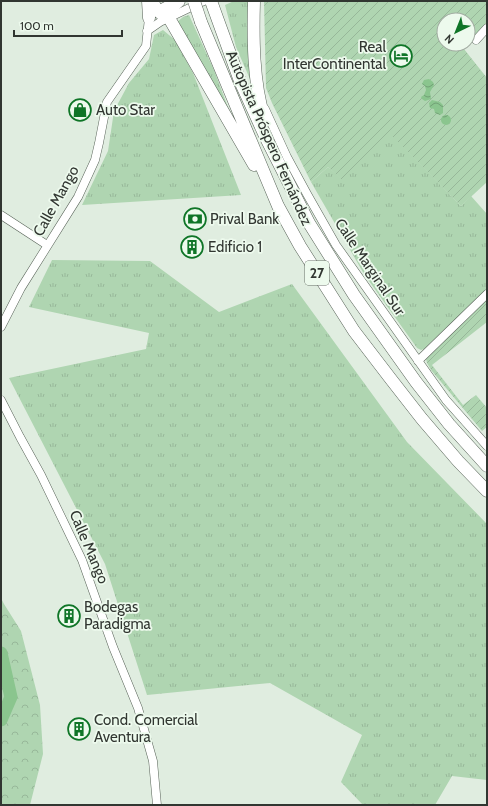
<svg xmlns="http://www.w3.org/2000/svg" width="488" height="806" font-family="Cabin,sans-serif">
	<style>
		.grass { fill: url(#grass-tufts) }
		.forest { fill: url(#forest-crowns) }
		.garden { fill: url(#garden-furrows) }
		.water { fill: url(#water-waves) }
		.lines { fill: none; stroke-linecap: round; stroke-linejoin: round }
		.river { stroke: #8ac58e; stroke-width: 13 }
		.minor-casing { stroke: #586358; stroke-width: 9 }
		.highway-casing { stroke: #586358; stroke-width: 13 }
		.minor { stroke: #fff; stroke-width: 8 }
		.highway { stroke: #fff; stroke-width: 12 }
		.highway-bridge-casing { stroke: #586358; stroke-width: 13; stroke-linecap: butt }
		.highway-bridge { stroke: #fff; stroke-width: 12 }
		.labels { text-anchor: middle; stroke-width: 3.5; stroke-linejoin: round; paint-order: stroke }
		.shield { fill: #edfaed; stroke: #697169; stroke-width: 1 }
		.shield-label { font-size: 14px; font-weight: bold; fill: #313631 }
		.poi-label { font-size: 15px; fill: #313631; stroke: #edfaed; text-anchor: start }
		.street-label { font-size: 15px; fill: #313631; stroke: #edfaed }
	</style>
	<defs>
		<pattern id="grass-tufts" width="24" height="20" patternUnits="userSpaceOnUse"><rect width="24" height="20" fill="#afd5b1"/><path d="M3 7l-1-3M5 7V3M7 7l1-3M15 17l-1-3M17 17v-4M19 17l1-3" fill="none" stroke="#97b799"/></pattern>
		<pattern id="forest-crowns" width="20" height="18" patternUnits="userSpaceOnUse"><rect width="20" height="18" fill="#afd5b1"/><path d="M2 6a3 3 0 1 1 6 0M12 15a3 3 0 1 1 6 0" fill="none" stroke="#97b799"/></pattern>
		<pattern id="garden-furrows" width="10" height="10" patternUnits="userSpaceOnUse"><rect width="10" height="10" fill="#afd5b1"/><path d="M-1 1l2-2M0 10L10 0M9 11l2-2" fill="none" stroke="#97b799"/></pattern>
		<pattern id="water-waves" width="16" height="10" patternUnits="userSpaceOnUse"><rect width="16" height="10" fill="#8ac58e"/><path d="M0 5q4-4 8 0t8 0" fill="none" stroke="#71a175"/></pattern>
	</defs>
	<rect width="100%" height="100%" fill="#e0ede0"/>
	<!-- grass -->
	<path class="grass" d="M234,1H251L253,86L236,47L225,5Z
		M189,15L214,70L232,118L177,22L183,17Z
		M163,30L175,40L193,73L241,195L82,205L108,151L114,111L129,83L149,59L154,35Z
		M390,133L461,206L471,196L487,214V290L424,349L421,350L417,348L364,274L311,182L328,167L343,180Z
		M52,260L150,261L219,312L292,284L407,442L487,524V780L452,776L435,805H363L341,782L362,735L270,683L147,695L105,564L9,378L146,349L149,333L29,307Z"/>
	<!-- forest -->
	<path class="forest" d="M1,598L4,604L21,631L40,705L43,754L30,805H1Z"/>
	<!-- garden -->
	<path class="garden" d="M264,1H487V24L468,44V20H444V44H468L464,49L487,78V182L461,206L390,134L343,181L328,167L311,182L272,103L266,88Z
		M487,298V322L432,365L463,405L476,395L487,408V427L482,431L431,370L427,363L426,359Z"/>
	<!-- water -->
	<path class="water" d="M429,79L433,82L434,85L430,92L431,99L425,101L422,99L421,97L424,95L426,90L425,86L422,84L424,80Z
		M432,100L440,102L443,105V113L440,115L435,113L434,109L430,108L429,103Z
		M441 120a5 5 0 1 1 10 0a5 5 0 1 1-10 0Z"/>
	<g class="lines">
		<!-- river -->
		<path class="river" d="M1,653L11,697L1,720"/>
		<!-- minor casing -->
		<g class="minor-casing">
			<path id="minor" d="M147,31L160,22L204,1
				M476,40L487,28
				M265,109L287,157L307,194L336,245L446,400L487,446
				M1,215L47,245
				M1,327L21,288L78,197L95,160L99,143L107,102L146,46L149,18L154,12L175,1
				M418,361L487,294
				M1,400L20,437L41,475L82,560L113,647L138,708L153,761L157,805"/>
		</g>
		<!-- highway casing -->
		<g class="highway-casing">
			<path id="highway" d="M148,1L149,18
				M152,1C156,9 160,15 169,18
				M179,1L170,9L169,18L254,165
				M211,1L240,81L266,138L309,223L354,295L416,382L449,424L487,466
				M254,1C253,37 253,82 264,117
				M201,22L278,206L300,246L354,331L390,378L422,419L458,461L487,491"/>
		</g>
		<!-- minor -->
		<use href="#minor" class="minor"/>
		<!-- highway -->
		<use href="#highway" class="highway"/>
		<!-- highway-bridge casing -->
		<g class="highway-bridge-casing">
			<path id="highway-bridge" d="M194,1L201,22"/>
		</g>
		<!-- highway-bridge -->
		<use href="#highway-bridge" class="highway-bridge"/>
	</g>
	<!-- icons -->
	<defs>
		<g id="hotel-ring" transform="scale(1.15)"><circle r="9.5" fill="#edfaed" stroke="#0f7527" stroke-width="1.5"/><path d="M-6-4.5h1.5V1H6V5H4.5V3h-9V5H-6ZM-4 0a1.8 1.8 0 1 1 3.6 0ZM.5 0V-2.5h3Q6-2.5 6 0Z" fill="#0f7527"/></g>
		<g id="shop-ring" transform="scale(1.15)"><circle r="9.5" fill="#edfaed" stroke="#0f7527" stroke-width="1.5"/><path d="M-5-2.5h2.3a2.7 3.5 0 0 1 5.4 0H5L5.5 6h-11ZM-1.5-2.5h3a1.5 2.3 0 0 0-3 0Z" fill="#0f7527"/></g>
		<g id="bank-ring" transform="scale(1.15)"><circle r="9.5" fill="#edfaed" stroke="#0f7527" stroke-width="1.5"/><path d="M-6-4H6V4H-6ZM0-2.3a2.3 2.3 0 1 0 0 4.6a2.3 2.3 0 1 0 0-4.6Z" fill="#0f7527"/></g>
		<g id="building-ring" transform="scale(1.15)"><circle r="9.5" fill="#edfaed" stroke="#0f7527" stroke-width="1.5"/><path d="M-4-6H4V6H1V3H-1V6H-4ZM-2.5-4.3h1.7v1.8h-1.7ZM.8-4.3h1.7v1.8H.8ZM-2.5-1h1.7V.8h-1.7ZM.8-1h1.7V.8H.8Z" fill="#0f7527"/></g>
	</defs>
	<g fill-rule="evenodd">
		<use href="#hotel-ring" x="401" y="56"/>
		<use href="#shop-ring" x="80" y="110"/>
		<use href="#bank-ring" x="195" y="219"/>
		<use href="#building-ring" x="192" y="247"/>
		<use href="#building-ring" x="69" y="616"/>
		<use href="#building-ring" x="79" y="729"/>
	</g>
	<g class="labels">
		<!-- shield labels -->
		<rect class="shield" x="305" y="261" width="24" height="24" rx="3"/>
		<g class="shield-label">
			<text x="317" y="278">27</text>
		</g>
		<!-- poi labels -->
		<g class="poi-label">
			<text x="386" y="52" text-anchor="end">Real<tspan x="386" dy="17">InterContinental</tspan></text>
			<text x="96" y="115">Auto Star</text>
			<text x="210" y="224">Prival Bank</text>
			<text x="208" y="252">Edificio 1</text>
			<text x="84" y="612">Bodegas<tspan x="84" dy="17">Paradigma</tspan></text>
			<text x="94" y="725">Cond. Comercial<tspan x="94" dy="17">Aventura</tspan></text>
		</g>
		<!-- street labels -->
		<g class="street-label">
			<text transform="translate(269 138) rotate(66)" y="5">Autopista Próspero Fernández</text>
			<text transform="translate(56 201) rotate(-61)" y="5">Calle Mango</text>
			<text transform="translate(370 267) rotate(56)" y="5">Calle Marginal Sur</text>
			<text transform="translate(89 547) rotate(67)" y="5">Calle Mango</text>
		</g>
	</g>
	<!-- border -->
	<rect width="488" height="806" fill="none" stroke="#313631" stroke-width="4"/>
	<!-- north arrow -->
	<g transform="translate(456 32) rotate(223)"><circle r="19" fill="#edfaed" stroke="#a2aca2"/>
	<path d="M0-3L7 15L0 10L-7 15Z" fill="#0f7527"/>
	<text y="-6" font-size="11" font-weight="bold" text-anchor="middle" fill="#313631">N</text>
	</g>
	<!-- scale -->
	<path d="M14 30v6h108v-6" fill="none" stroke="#313631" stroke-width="2"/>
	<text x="20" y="30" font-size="12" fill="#313631" stroke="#edfaed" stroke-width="3" paint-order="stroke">100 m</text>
</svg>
